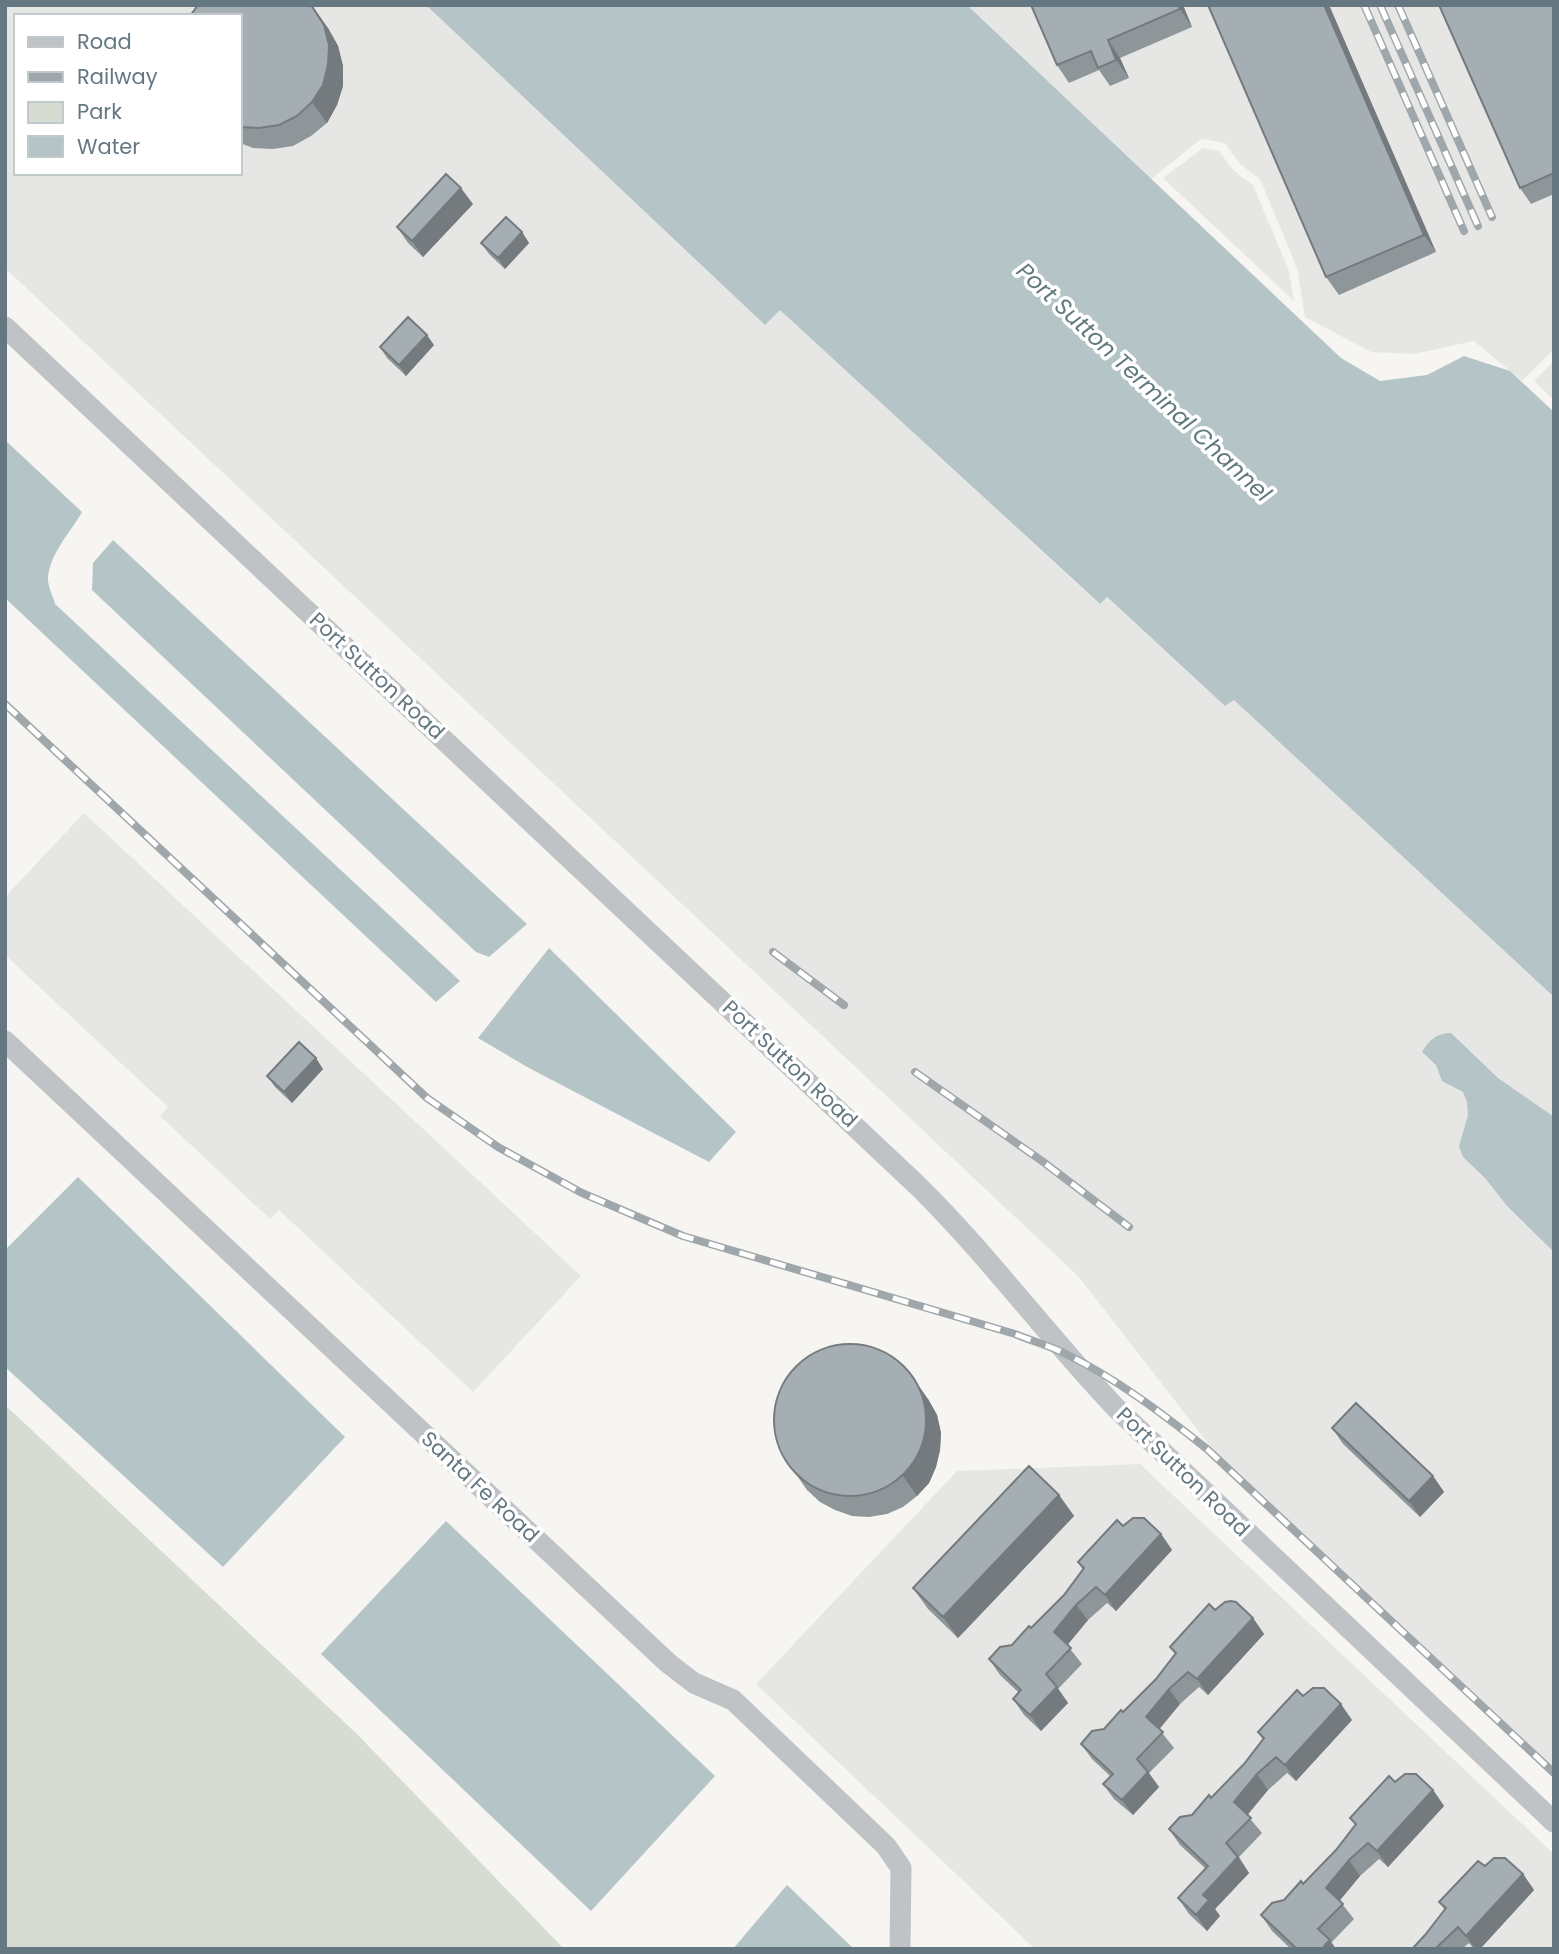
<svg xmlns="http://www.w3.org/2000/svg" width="1559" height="1954" font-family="Poppins,sans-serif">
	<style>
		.built { fill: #e6e7e5; fill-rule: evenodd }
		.green { fill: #d7dcd3 }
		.water { fill: #b5c4c6 }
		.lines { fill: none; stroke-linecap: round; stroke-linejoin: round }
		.minor { stroke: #bfc3c6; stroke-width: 21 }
		.rail-casing { stroke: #a0a7ab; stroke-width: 8 }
		.rail { stroke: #fff; stroke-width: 5; stroke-dasharray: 16; stroke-linecap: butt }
		.wall { fill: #8e969a }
		.shaded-wall { fill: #747a7d }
		.building { fill: #a5afb3; stroke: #747a7d; stroke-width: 2 }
		.labels { text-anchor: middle; stroke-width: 7; stroke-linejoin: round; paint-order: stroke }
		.street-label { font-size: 21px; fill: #657882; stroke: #fff }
		.water-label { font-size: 23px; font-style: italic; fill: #617a7f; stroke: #fff }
	</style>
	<rect width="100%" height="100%" fill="#f6f5f2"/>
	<!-- built -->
	<path class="built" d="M5,5H426L765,324L780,309L1099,604L1106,597L1225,706L1234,700L1554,997V1778L1228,1469L1078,1276L5,268ZM16,16H240V173H16Z
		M967,5H1554V349L1522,381L1474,341L1414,354L1371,352L1305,317L1297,268L1260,179L1240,164L1225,143L1201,139L1150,180Z
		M1203,148L1219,151L1234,171L1253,185L1289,271L1294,301L1163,178Z
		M1554,361V400L1534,381Z
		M84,813L581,1276L473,1392L279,1210L270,1219L160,1116L168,1107L5,955V897Z
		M1140,1464L1554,1854V1949H1035L756,1684L957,1471Z"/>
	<!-- green -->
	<path class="green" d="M5,1405L357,1734L564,1949H5Z"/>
	<!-- water -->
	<path class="water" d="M426,5H967L1341,358L1380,381L1427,375L1464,356L1510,371L1554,412V997L1234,700L1225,706L1107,597L1100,604L780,310L765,325Z
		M5,440L82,512C70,533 51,552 48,577C47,585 53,596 55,604L460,981L436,1002L5,598Z
		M113,540L527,924L489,957L476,952L92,590L93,563Z
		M549,948L736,1132L709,1162L529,1068L478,1038Z
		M1451,1033L1498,1078L1554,1117V1252L1508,1207L1485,1178L1463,1157L1459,1146L1468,1115L1467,1102L1463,1092L1442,1081L1436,1065L1422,1052C1429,1040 1437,1033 1451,1033Z
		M78,1177L345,1437L223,1567L5,1367V1250Z
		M446,1521L715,1776L591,1911L321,1654Z
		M787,1885L854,1949H733Z"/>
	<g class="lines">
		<!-- minor -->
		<path class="minor" d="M5,327L918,1186C989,1256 1048,1337 1117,1409L1554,1822
			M5,1041L668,1663L694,1683L733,1700L886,1846L901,1868L900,1949"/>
		<!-- rail casing -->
		<g class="rail-casing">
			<path id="rail" d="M1364,5L1464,231
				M1380,5L1478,226
				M1398,5L1492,217
				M5,704L427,1098L498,1147L582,1193L683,1236L1015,1334C1032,1341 1050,1346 1066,1354C1117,1379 1163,1414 1207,1449L1554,1773
				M773,952L844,1005
				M915,1072L1042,1161L1129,1227"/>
		</g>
		<!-- rail -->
		<use href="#rail" class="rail"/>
	</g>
	<!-- wall -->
	<path class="wall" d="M1031,5H1183L1192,27L1120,58L1129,78L1110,86L1099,70L1069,83L1057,65Z
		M1329,5L1436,252L1339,295L1326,277Z
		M1554,5V194L1531,204L1520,188Z
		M240,16L328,28L338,46L343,66V86L337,105L327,123L311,136L293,146L273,149L253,148L240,143Z
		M473,204L423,257L408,243L397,227Z
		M522,232L529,243L505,269L489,254L481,243Z
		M434,345L406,376L387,358L380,347Z
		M323,1069L292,1103L275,1087L267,1076Z
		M928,1399L937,1415L941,1433L940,1450L936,1467L929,1483L917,1496L903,1507L887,1514L869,1517L852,1516L835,1510L820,1502L807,1490L782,1454Z
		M1332,1428L1433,1476L1444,1492L1420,1517L1343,1444Z
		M1059,1495L1074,1516L958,1638L928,1609L913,1588Z
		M1123,1526L1161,1534L1172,1550L1116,1611L1107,1603L1088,1620L1067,1645L1082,1664L1058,1689L1068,1703L1041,1731L1024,1715L1013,1699L1019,1693L1000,1675L989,1659L1012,1645L1031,1628L1064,1595L1083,1570L1078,1562Z
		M1215,1610L1253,1618L1264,1634L1208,1695L1199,1687L1180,1704L1159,1729L1174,1748L1149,1773L1159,1787L1133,1815L1114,1799L1103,1784L1110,1776L1092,1759L1081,1744L1104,1729L1123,1712L1156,1679L1175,1654L1170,1647Z
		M1303,1696L1352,1720L1296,1781L1287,1773L1268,1790L1247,1815L1262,1833L1239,1857L1249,1873L1215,1909L1220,1916L1207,1931L1189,1914L1178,1898L1206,1869L1180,1845L1169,1829L1192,1815L1211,1798L1244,1764L1263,1740L1258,1732Z
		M1395,1782L1433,1790L1444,1806L1388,1867L1379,1859L1360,1876L1339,1900L1354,1919L1331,1943L1336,1949H1291L1272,1931L1261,1915L1284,1900L1303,1884L1336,1850L1355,1825L1350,1818Z
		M1485,1866L1523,1874L1534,1890L1480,1949H1474L1469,1943L1462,1949H1412L1425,1935L1445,1910L1439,1902Z"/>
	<!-- shaded-wall -->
	<path class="shaded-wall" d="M1178,5H1183L1192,27L1180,9Z
		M1324,5H1329L1436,252L1424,235Z
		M313,7L328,28L338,46L343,66V86L337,105L327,123L312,102Z
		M1108,40L1120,58L1129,78L1116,60Z
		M461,188L473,204L423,257L412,241Z
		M522,232L529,243L505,269L498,258Z
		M427,335L434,345L406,376L399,365Z
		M316,1058L323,1069L292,1103L284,1092Z
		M914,1379L928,1399L937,1415L941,1433L940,1450L936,1467L929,1483L917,1496L903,1476Z
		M1433,1476L1444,1492L1420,1517L1409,1501Z
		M1059,1495L1074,1516L958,1638L943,1617Z
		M1161,1534L1172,1550L1116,1611L1105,1595Z
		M1076,1605L1088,1620L1065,1648L1054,1632Z
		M1253,1618L1264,1634L1208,1695L1197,1679Z
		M1057,1687L1068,1703L1041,1731L1030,1715Z
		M1169,1689L1180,1704L1157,1732L1146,1717Z
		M1341,1704L1352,1720L1296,1781L1285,1765Z
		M1148,1772L1159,1787L1133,1815L1122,1800Z
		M1257,1774L1268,1790L1245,1818L1234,1802Z
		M1433,1790L1444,1806L1388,1867L1377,1851Z
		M1238,1857L1249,1873L1215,1909L1220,1916L1207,1931L1196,1915L1203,1895Z
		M1349,1860L1360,1876L1337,1904L1326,1888Z
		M1523,1874L1534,1890L1480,1949H1475L1466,1936Z
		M1330,1940L1336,1949H1326L1324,1946Z"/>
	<!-- building -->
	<path class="building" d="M198,5H311L324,25L329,45L328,65L323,85L312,102L297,116L279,125L259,128L240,127V16H190Z
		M1031,5H1178L1180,9L1108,40L1116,60L1098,68L1091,51L1057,65Z
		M1208,5H1324L1424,235L1326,277Z
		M1439,5H1554V173L1520,188Z
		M446,174L461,188L412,241L397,227Z
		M506,217L522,232L498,258L481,243Z
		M408,317L427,335L399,365L380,347Z
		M299,1042L316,1058L284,1092L267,1076Z
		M774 1420a76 76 0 1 1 152 0a76 76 0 1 1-152 0Z
		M1356,1403L1433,1476L1409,1501L1332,1428Z
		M1029,1466L1059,1495L943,1617L913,1588Z
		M1133,1518H1144L1161,1534L1105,1595L1096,1587L1076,1605L1054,1632L1071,1648L1046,1674L1057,1687L1030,1715L1013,1699L1021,1690L989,1659L1000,1647L1012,1645L1029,1626L1031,1628L1064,1595L1084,1568L1078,1562L1117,1520L1123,1526Z
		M1231,1601L1236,1602L1253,1618L1197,1679L1188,1672L1169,1689L1146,1717L1163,1732L1137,1759L1148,1772L1122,1800L1103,1784L1113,1774L1081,1744L1092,1731L1104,1729L1121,1710L1123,1712L1156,1679L1176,1653L1170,1647L1209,1604L1215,1610L1225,1602Z
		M1313,1688H1324L1341,1704L1285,1765L1276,1757L1257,1774L1234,1802L1251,1818L1226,1843L1238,1857L1203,1895L1209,1900L1196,1915L1178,1898L1208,1866L1169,1829L1180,1817L1192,1815L1209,1795L1211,1798L1244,1764L1264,1738L1258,1732L1297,1690L1303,1696Z
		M1405,1774H1416L1433,1790L1377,1851L1368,1843L1349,1860L1326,1888L1343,1904L1318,1929L1330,1940L1324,1946L1327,1949H1297L1261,1915L1272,1903L1284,1900L1301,1881L1303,1884L1336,1850L1356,1824L1350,1818L1389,1776L1395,1782Z
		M1494,1858H1505L1523,1874L1466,1936L1458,1927L1435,1949H1412L1425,1935L1446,1908L1439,1902L1478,1861L1485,1866Z"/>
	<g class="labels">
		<!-- street labels -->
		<g class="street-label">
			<text transform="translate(377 676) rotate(43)" y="7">Port Sutton Road</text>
			<text transform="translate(790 1064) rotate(43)" y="7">Port Sutton Road</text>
			<text transform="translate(1183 1472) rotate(44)" y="7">Port Sutton Road</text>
			<text transform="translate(480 1487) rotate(43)" y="7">Santa Fe Road</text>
		</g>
		<!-- water labels -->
		<g class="water-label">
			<text transform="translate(1144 382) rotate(43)" y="8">Port Sutton Terminal Channel</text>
		</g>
	</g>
	<!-- border -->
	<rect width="1559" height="1954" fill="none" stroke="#657882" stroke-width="14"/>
	<!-- legend -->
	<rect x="14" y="14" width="228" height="161" fill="#ffffff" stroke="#c1c9cd" stroke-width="2"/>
	<rect x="28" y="37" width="35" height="10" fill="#bfc3c6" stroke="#c1c9cd" stroke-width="2"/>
	<text x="77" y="49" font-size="21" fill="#657882">Road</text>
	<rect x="28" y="72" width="35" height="10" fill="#a0a7ab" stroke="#c1c9cd" stroke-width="2"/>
	<text x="77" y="84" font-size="21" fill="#657882">Railway</text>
	<rect x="28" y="102" width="35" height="21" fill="#d7dcd3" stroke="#c1c9cd" stroke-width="2"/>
	<text x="77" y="119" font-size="21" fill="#657882">Park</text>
	<rect x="28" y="136" width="35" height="21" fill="#b5c4c6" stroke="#c1c9cd" stroke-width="2"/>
	<text x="77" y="154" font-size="21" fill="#657882">Water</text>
</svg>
